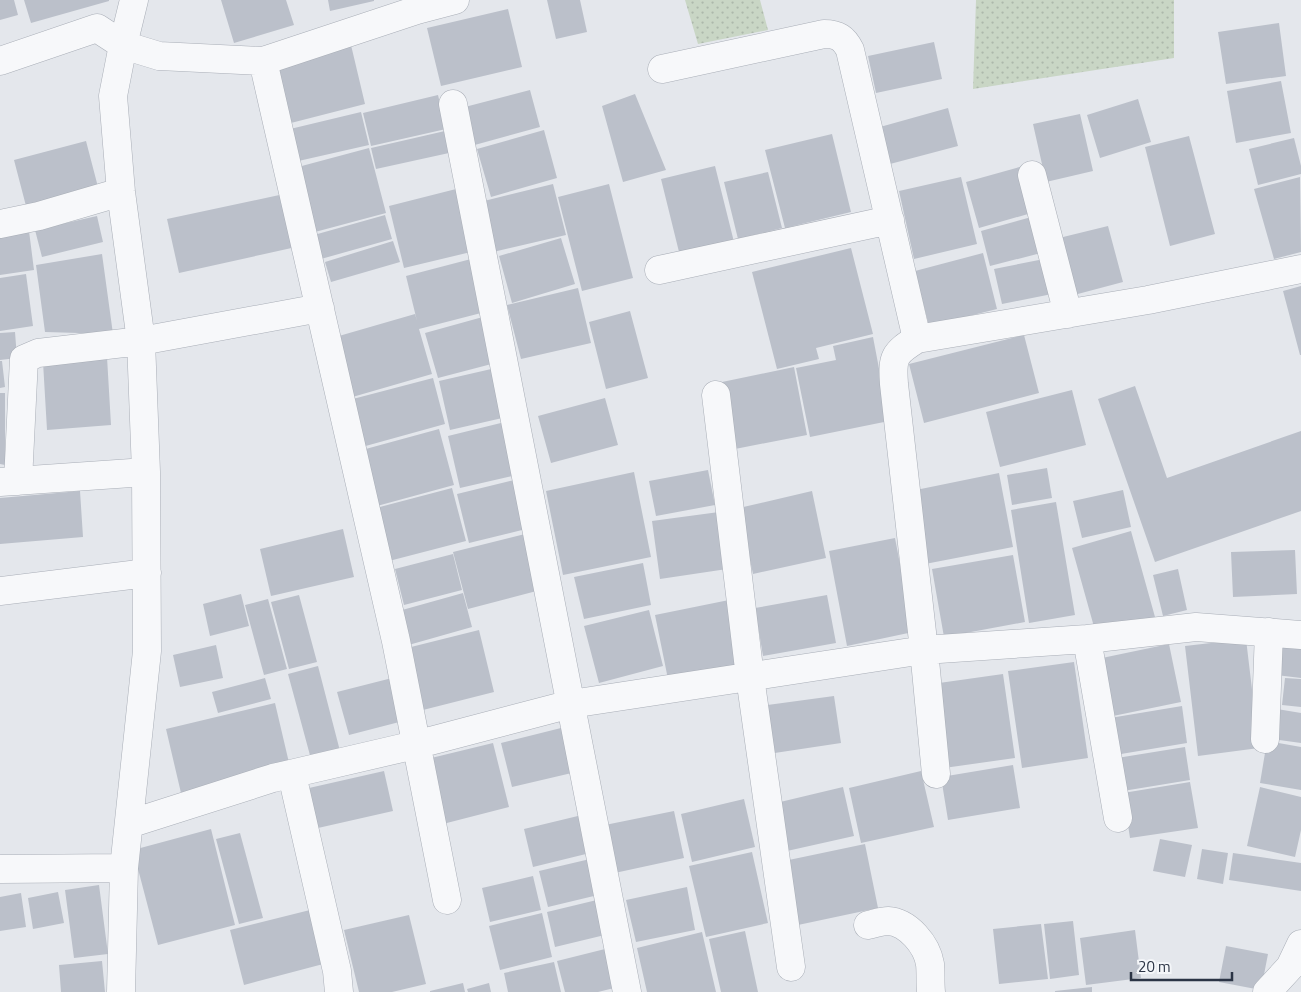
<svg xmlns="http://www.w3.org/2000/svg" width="1301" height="992" font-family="'Titillium Web',sans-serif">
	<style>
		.park { fill: url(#park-dots) }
		.building { fill: #bbc0ca }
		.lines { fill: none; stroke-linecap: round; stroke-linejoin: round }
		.minor-casing { stroke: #a9aeb7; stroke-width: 29 }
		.minor { stroke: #f7f8fa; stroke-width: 28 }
	</style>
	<defs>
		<pattern id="park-dots" width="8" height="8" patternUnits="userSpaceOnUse" patternTransform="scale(1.25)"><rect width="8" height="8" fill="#c9d6c5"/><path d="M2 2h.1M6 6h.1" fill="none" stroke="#adb8ab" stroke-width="1.8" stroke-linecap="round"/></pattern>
	</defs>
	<rect width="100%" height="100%" fill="#e4e7ec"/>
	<!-- park -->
	<path class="park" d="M685,0H760L768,30L698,44Z
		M976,0H1174V58L973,89Z"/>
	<!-- building -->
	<path class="building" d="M0,0H14L18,15L0,20Z
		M24,0H109V1L31,23Z
		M221,0H286L294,25L234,43Z
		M328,0H374V1L330,11Z
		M547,0H580L587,32L556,39Z
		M508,9L522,67L441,86L427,28Z
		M1279,23L1286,76L1226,84L1218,32Z
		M934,42L942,79L876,93L868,56Z
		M351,45L365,104L287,124L272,66Z
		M1281,81L1291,133L1236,143L1227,91Z
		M530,90L540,127L471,146L461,108Z
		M635,94L666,170L623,182L602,106Z
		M438,95L446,129L371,146L363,113Z
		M1138,99L1151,142L1100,158L1087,115Z
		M948,108L958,146L890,164L880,127Z
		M361,112L369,145L294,162L286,130Z
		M1080,114L1093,171L1046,182L1033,124Z
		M544,130L557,178L491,197L477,149Z
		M445,131L449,153L376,169L371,148Z
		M832,134L851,212L785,228L765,150Z
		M1189,136L1215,234L1170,246L1145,147Z
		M1294,138L1301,166V174L1258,185L1249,149Z
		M86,141L98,187L26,206L14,160Z
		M369,148L386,213L315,232L298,167Z
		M715,166L734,242L680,256L661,179Z
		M1023,166L1035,212L979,228L966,182Z
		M768,172L782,228L738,239L724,182Z
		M961,177L977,244L914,259L899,191Z
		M1300,177L1301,252L1274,259L1254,189Z
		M553,184L566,235L493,252L480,202Z
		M609,184L633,278L582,291L558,197Z
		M460,188L475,251L404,268L389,206Z
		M284,194L296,247L179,273L167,219Z
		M385,215L392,239L321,259L314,235Z
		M97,216L103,242L42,257L35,230Z
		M1035,216L1045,252L990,266L981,231Z
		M1108,226L1123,282L1074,295L1059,238Z
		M29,231L34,270L0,275V235Z
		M561,238L575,284L512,303L499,256Z
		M393,241L400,262L331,282L325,262Z
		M851,248L873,334L816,348L819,359L777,369L752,272Z
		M983,253L997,309L929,326L915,271Z
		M102,254L113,334L45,332L36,265Z
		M471,259L485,312L419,329L432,374L349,398L332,338L415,314L417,321L406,276Z
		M1044,259L1052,294L1002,304L994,269Z
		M26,274L33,326L0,331V278Z
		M1301,286V355H1300L1283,291Z
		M578,288L591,343L521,359L507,305Z
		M630,311L648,378L606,389L589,322Z
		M490,315L503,361L438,378L425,333Z
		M15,332L17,358L0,360V333Z
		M1024,335L1039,393L924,423L909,364Z
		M873,337L889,421L810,437L796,368L836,360L833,346Z
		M107,357L111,425L47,430L43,362Z
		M0,361H2L5,387L0,388Z
		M500,367L511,416L450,430L439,381Z
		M794,367L807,435L735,449L722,382Z
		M433,378L445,424L362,447L349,400Z
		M1135,386L1167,478L1301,431V511L1155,562L1098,399Z
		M1072,390L1086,445L1000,467L986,412Z
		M0,393H5V465L0,464Z
		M605,398L618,445L551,463L538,416Z
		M509,421L521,474L460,488L448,436Z
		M439,429L454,485L377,506L362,450Z
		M1047,468L1052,498L1012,505L1007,475Z
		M708,470L715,505L656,516L649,481Z
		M634,472L651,557L563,575L546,491Z
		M999,473L1013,547L925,564L911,491Z
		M522,478L534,527L469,543L457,494Z
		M452,488L466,541L389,561L376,508Z
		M1123,490L1131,527L1082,538L1073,501Z
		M80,491L83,537L0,544V498Z
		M812,491L826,558L753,574L739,508Z
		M1056,502L1075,615L1029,623L1011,510Z
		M719,512L727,569L660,579L652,521Z
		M343,529L354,577L271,596L260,549Z
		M1131,531L1155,617L1096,634L1072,548Z
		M533,532L548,588L468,609L453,552Z
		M895,538L913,632L847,646L829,551Z
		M1295,550L1297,594L1233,597L1231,552Z
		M453,554L462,590L404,605L395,569Z
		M1013,555L1025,622L944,637L932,569Z
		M643,563L651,605L584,619L574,577Z
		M1178,569L1187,610L1163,616L1153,575Z
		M463,593L472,627L405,646L395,612Z
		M241,594L249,626L210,636L203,604Z
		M299,595L317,662L289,669L271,602Z
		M827,595L836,643L763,656L755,608Z
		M268,599L287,669L264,675L245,605Z
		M729,600L744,673L670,689L655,615Z
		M649,610L663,666L599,683L584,626Z
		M479,630L494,692L419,711L403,649Z
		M1280,636L1301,638V678L1276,675Z
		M1246,639L1259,748L1198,756L1185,646Z
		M1169,644L1181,702L1113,716L1102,658Z
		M216,645L223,678L180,687L173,655Z
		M1074,662L1088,758L1022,768L1008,671Z
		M318,666L340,751L311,759L288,674Z
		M1003,674L1015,758L944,768L932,684Z
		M396,677L407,720L349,735L337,692Z
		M265,678L271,699L218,713L212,692Z
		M1285,678L1301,679V707L1282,705Z
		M834,696L841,743L768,754L761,706Z
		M275,703L290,767L181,793L166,729Z
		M1182,706L1187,743L1115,755L1110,718Z
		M1277,709L1301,713V743L1272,739Z
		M565,727L576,772L512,787L501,743Z
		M1267,741L1301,747V790L1260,783Z
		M493,743L509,807L439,825L423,760Z
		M1185,747L1190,780L1123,791L1117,758Z
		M1013,765L1020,808L948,820L941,777Z
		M384,771L393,811L318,828L309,788Z
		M921,771L934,827L861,843L849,788Z
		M1190,782L1198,828L1130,838L1123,793Z
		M843,787L854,836L787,851L776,803Z
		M1260,787L1301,797V830L1295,857L1247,846Z
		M744,799L755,847L692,862L681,814Z
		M674,811L684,858L610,874L600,826Z
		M582,815L590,853L533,867L524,829Z
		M211,829L235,925L158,945L133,850Z
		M240,833L263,918L239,924L216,839Z
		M1160,839L1192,845L1185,877L1153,871Z
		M865,844L878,908L798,925L784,861Z
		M1202,849L1228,853L1223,884L1197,879Z
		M752,852L768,923L706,937L689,866Z
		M1233,853L1301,863V891L1229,880Z
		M590,859L598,895L548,907L539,871Z
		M533,876L541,910L490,922L482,888Z
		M99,885L108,954L74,958L65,890Z
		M687,887L695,930L636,942L626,900Z
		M58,892L64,923L33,929L28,898Z
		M21,893L26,927L0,931V897Z
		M601,899L609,934L555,947L547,912Z
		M314,909L327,963L244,985L230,930Z
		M542,913L552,957L500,970L489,926Z
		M409,915L426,984L392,992H359L344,930Z
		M1073,921L1079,975L1050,979L1044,924Z
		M1041,924L1048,979L999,984L993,929Z
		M1135,930L1141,978L1086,985L1080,938Z
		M745,931L758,992H721L709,939Z
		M702,932L716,992H647L637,948Z
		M1226,946L1268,954L1261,990L1219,982Z
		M613,947L622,986L598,992H565L557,961Z
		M102,961L105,992H61L59,965Z
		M554,962L561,992H508L504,973Z
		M463,983L465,992H430V991Z
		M489,983L491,992H468L467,989Z
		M1092,987V992H1055V991Z"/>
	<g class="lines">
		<!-- minor casing -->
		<g class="minor-casing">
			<path id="minor" d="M0,61L97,28L123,45L159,56L263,61L417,10L455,0
				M263,61L396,641L447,900
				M662,69L824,34C838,34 844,38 850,50L917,339
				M453,104L627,992
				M1032,175L1068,314
				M0,224L39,216L121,192
				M659,270L890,220
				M716,395L750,677L791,967
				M18,481L24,359L38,353L141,341L320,308
				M0,482L146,472
				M0,591L147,573
				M1087,639L1118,818
				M1265,739L1269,632
				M936,774L924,650L894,384C892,357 894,353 917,339L1148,300L1301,269
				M292,775L337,971L339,992
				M129,824L273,778L415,745L571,704L924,650L1087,639L1196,627L1301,635
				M0,869L124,868
				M868,925C874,924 881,921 888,921C908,922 927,945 930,964C931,973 930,983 931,992
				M121,992L124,868L147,651L146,472L141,341L121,192L113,96L123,45L134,0
				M1267,992L1290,967L1301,944"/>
		</g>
		<!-- minor -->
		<use href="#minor" class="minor"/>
	</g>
	<!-- scale -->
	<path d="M1131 972v8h101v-8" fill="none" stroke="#2b3445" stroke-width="2.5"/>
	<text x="1138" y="972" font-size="15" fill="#2b3445" stroke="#f4f6f9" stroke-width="4" paint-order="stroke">20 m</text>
</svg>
